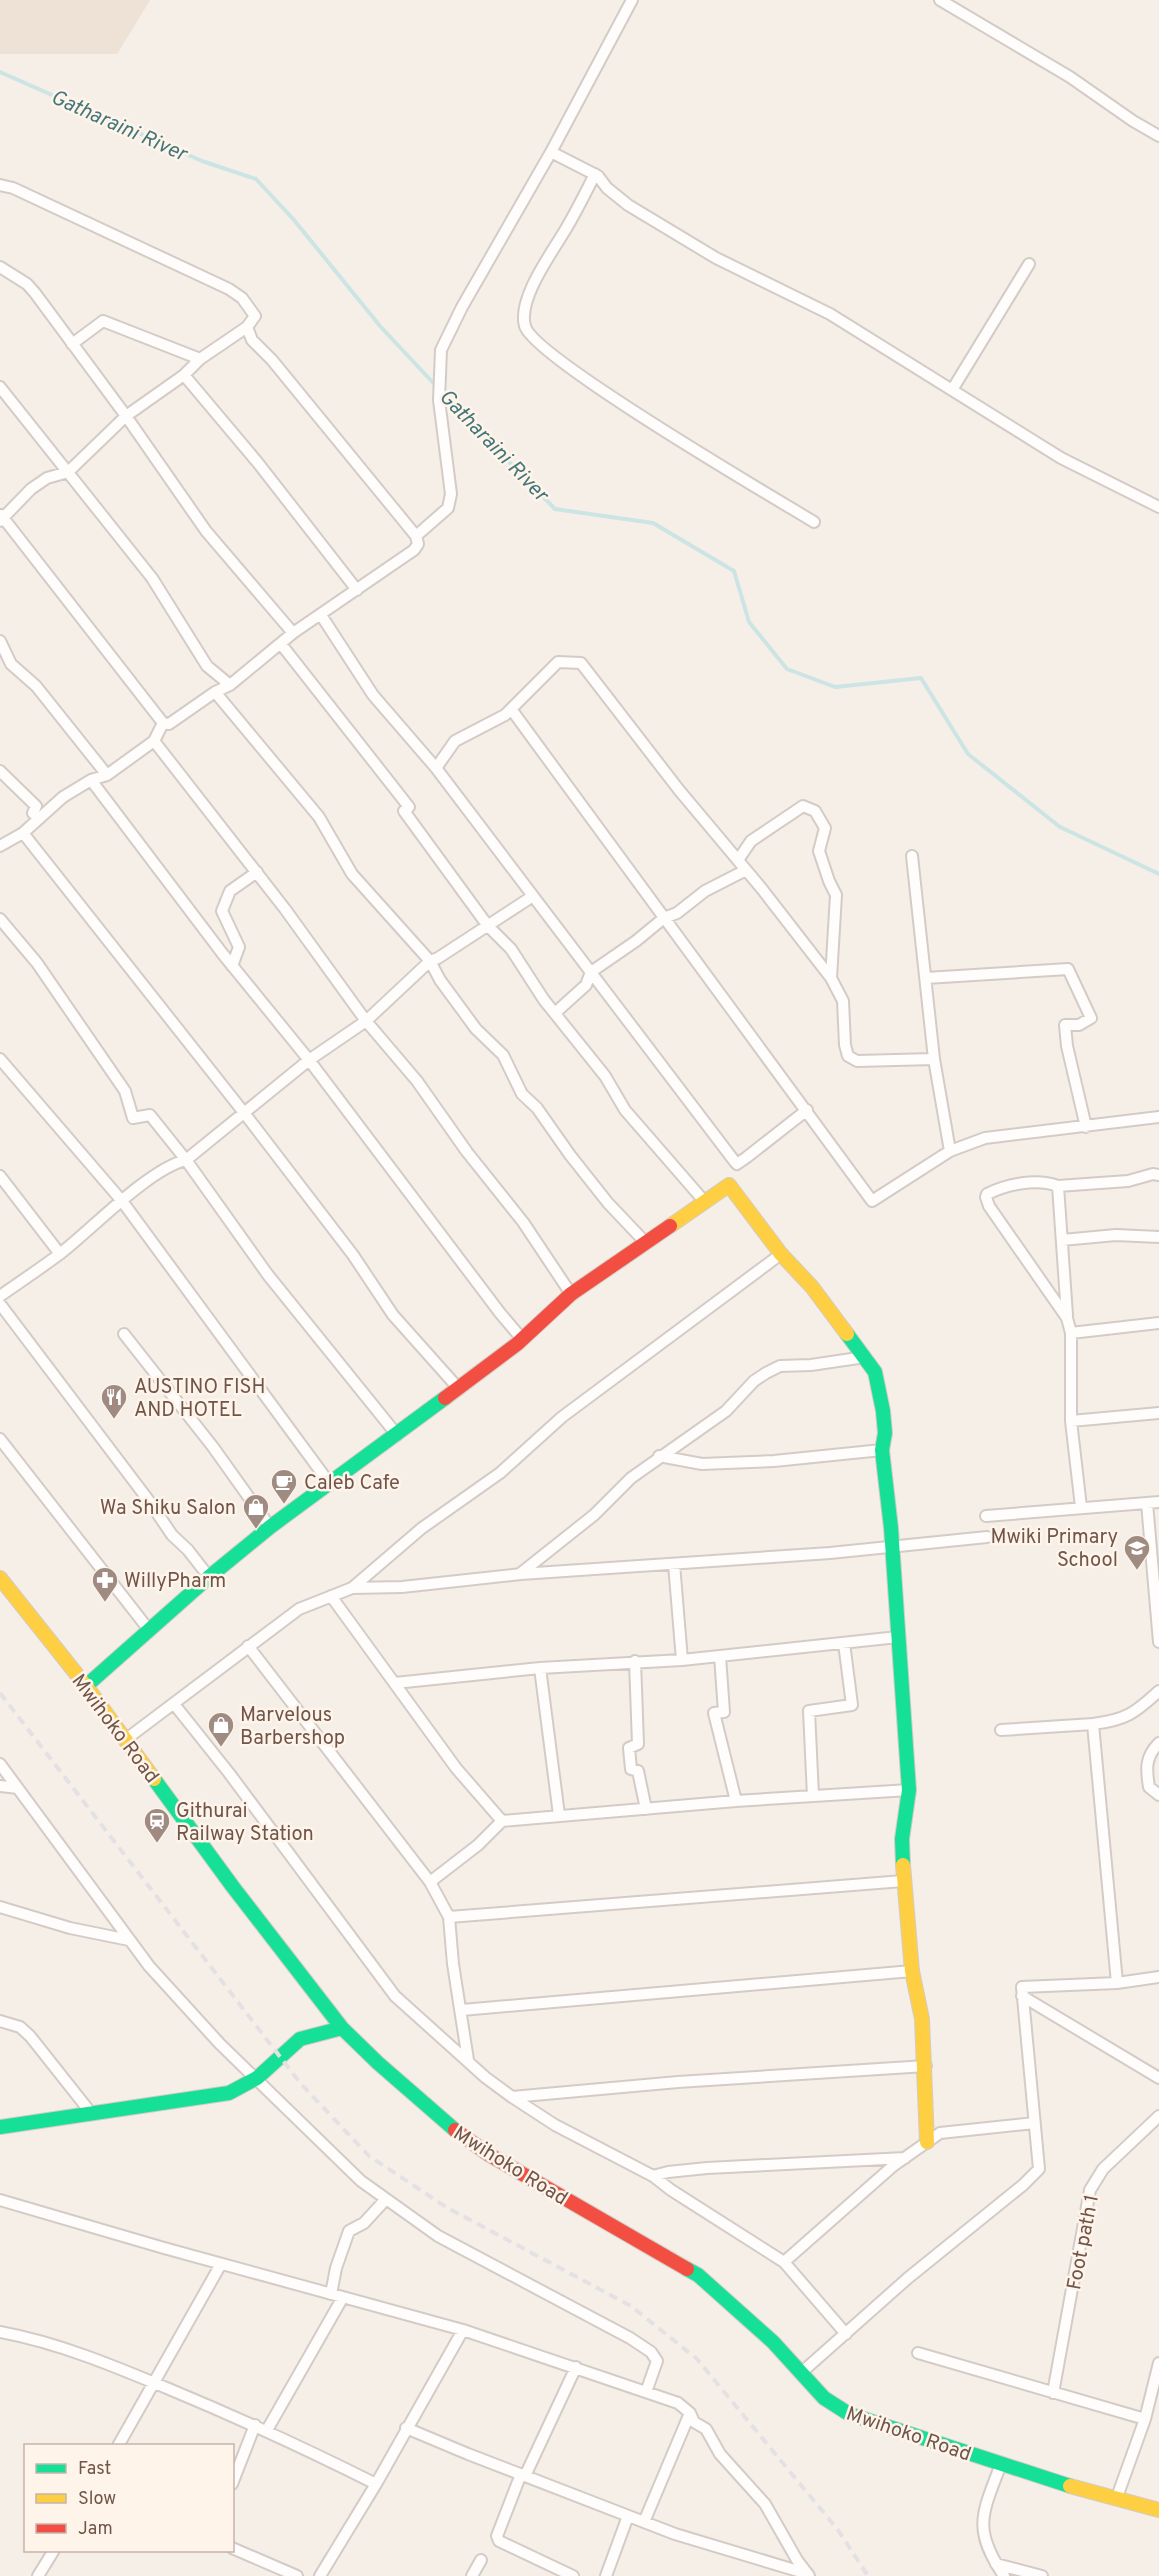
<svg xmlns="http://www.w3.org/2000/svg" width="1159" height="2576" font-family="Overpass,sans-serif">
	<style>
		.residential { fill: #eee1d6 }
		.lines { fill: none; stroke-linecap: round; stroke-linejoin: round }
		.stream { stroke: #cce4e4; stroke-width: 4 }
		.street-casing { stroke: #d4cbc6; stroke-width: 14 }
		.fast-casing { stroke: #d4cbc5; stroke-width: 16 }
		.slow-casing { stroke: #d4cbc5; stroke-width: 16 }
		.jam-casing { stroke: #d4cbc5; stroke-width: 16 }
		.street { stroke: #fefdfc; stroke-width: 10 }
		.fast { stroke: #16e098; stroke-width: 14 }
		.slow { stroke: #ffcf43; stroke-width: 14 }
		.jam { stroke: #f24e42; stroke-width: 14 }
		.rail { stroke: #e3e1e4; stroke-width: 4; stroke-dasharray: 9 6; stroke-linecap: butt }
		.labels { text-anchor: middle; stroke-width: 5; stroke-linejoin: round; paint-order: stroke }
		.poi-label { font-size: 20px; fill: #71554b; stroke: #fef4e9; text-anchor: start }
		.street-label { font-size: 20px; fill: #71554b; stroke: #fef4e9 }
		.water-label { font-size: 21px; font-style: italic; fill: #43777c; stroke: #fef4e9 }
	</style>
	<rect width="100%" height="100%" fill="#f5efe8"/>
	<!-- residential -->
	<path class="residential" d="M0,0H150L117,54H0Z"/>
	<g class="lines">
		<!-- stream -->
		<path class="stream" d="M0,72L202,161L256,179L294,220L380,326L437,387
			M442,393L555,509L653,523L734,571L749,622L787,669L835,687L921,678L968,754L1060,827L1159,874"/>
		<!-- street casing -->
		<g class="street-casing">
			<path id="street" d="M940,0L1070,77L1133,121L1159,136
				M551,152L598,176L607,188L628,205L716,258L830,314L1061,458L1159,507
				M595,174C586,192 577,210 567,227C554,250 517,298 525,326C533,357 773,497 814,522
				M0,185L13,188L229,289L242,298L255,316L247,327L252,340L272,360L416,536L418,544L414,550L293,633L230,685L215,692L169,724L163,723L154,741L107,775L91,780L63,797L23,833L0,846
				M0,267L27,284L35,293L126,416L206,531L293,633
				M72,344L103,321L200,359
				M184,375L258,463L357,590
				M0,387L152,578L207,666L230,685
				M952,390L1029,264
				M1,515L163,723
				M0,521L31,489L47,478L68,472L126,416L184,375L200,359L247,327
				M416,536L448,508L451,494L439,400L441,350L462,307L551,152L632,0
				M321,615L373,695L436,768L533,896
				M0,641L11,664L36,686L107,775
				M281,644L409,807L404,811L488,926L511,949L544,1000L605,1076L625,1110L704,1201
				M215,692L319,817L352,874L430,961L440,980L476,1029L503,1055L522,1094L537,1108L570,1155L608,1203L645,1242
				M511,709L872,1201L950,1151L985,1138L1159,1117
				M154,741L285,909L366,1021L417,1081L467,1152L523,1222L571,1294
				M436,768L455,741L505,715L558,662L581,663L679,790L762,889L831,978L843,1001L845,1045L848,1056L857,1061L934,1059L950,1151
				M0,771L36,806L33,813L39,819
				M91,780L222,953L309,1060L500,1313L522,1339
				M23,833L245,1114L353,1255L393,1315L459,1389
				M912,856L934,1059
				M738,860L751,841L803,806L815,811L825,828L819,851L829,881L836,895L831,978
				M0,919L37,963L125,1091L133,1118L150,1115L186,1160L268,1275L397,1435
				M232,966L239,947L222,911L230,891L257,872
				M926,978L1068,969L1091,1018L1079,1025H1065L1067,1046L1086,1127
				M555,1013L586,985L591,972L636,941L664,918L677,913L705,891L746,870
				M0,1059L122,1201L330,1484
				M0,1176L60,1254
				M1058,1186L1067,1315
				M1062,1240L1116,1235L1159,1237
				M0,1296C20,1282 41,1268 61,1253C93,1228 149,1169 186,1160L309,1060L366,1021L430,961L438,958L533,896L735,1162L737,1164L747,1157L807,1110
				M0,1304L149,1501L172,1535L188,1550L209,1577
				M1071,1333L1159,1323
				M124,1334L213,1447L270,1527
				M1071,1421L1159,1413
				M0,1439L149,1630
				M659,1456L702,1464L774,1461L882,1450
				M1147,1503L1159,1642
				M1081,1507L1071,1421V1333L1067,1318L989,1206L986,1197L987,1194C1008,1184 1036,1178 1058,1186L1128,1181L1153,1174L1159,1175
				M986,1516L1159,1502
				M674,1564L682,1660
				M521,1573L594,1515L631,1478L726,1411L754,1381L766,1373L780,1366L811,1365L865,1357
				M352,1588L422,1528L500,1473L562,1417L781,1254
				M331,1596L456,1768L502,1821L736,1801L909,1790
				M248,1646L430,1882L449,1917L453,1964L468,2060
				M720,1656L724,1712L714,1713L736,1801
				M635,1661L638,1744L629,1748L631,1769L638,1771L646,1809
				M540,1668L559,1815
				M395,1683L540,1668L682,1660L898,1637
				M1159,1691C1135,1713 1126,1720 1093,1724L1117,1983L1159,1977
				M174,1704L229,1773L395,1996L485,2077L512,2097L555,2125L653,2176L671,2190L784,2262L846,2334
				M1001,1730L1093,1724
				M125,1740L299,1609L352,1588L402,1587L521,1574L830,1553L987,1537
				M1159,1743C1145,1757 1146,1769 1149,1787L1159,1795
				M0,1764L149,1966L220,2044L361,2181L438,2236L630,2338L651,2352L657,2361L646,2392
				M0,1786L18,1788
				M813,1796L809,1711L852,1705L844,1643
				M430,1882L478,1845L502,1821
				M0,1907L70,1928L129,1940
				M449,1917L903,1881
				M1022,1996L1159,2078
				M462,2010L912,1971
				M0,2021L20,2027L30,2036L91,2113
				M512,2097L678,2082L926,2066
				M653,2176L668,2172L707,2168L905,2158
				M0,2200L164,2248L463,2330L678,2403L690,2413L694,2422L706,2429L720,2454L765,2504L797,2560L809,2576
				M784,2262L893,2166L940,2133L1034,2123
				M331,2294L336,2268L349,2231L364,2223L386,2199
				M0,2332C59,2343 114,2366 169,2389C239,2418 308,2450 376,2484
				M918,2353L1145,2419
				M802,2372L908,2278L1023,2185L1039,2169L1022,1987L1117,1983
				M1053,2393L1090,2190L1103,2169L1159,2116
				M406,2428L468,2454L675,2534L808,2574
				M267,2430L343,2297
				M118,2446L221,2264
				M1001,2464C982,2514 972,2529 1004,2576
				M521,2474L497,2536L499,2541L573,2576
				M525,2476L576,2367
				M232,2484L255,2425
				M1117,2497L1145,2419L1159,2363
				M644,2522L690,2413
				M232,2548L297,2576
				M996,2564L1042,2576
				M38,2576L54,2550
				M320,2576L376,2484L463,2330
				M472,2576L481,2560
				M606,2576L628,2516"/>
		</g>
		<!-- fast casing -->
		<g class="fast-casing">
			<path id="fast" d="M847,1334L875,1372L883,1411L885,1433L882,1450L891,1528L909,1790L902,1839L903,1865
				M86,1686L209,1577L270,1527L445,1398
				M154,1779L233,1887L342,2028L378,2063L455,2130
				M0,2127L229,2093L257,2078L300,2039L342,2028
				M687,2269L698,2275L773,2342L824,2398L849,2414L1070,2486"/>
		</g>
		<!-- slow casing -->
		<g class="slow-casing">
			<path id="slow" d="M670,1226L729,1185L781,1254L812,1287L847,1334
				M0,1578L86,1686L154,1779
				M903,1865L912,1971L922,2019L927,2142
				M1070,2486L1159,2510"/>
		</g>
		<!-- jam casing -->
		<g class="jam-casing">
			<path id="jam" d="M445,1398L517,1344L571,1294L670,1226
				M455,2130L488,2154L687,2269"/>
		</g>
		<!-- street -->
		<use href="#street" class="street"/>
		<!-- fast -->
		<use href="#fast" class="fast"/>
		<!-- slow -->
		<use href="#slow" class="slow"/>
		<!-- jam -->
		<use href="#jam" class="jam"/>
		<!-- rail -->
		<path class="rail" d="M0,1693L301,2084L369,2156L446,2207L631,2306L697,2359L838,2530L868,2576"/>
	</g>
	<!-- icons -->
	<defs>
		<g id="restaurant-pin" transform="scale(1.35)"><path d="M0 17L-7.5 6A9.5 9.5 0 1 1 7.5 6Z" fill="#9f8b82" stroke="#fef4e9"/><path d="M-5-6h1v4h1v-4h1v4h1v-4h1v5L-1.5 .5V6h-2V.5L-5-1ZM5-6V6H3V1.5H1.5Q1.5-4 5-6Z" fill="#fff"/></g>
		<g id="cafe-pin" transform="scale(1.35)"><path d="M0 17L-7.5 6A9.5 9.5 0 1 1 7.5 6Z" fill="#9f8b82" stroke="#fef4e9"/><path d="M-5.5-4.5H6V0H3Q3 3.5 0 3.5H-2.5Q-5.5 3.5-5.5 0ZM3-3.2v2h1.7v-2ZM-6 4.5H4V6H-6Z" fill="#fff"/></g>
		<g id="shop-pin" transform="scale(1.35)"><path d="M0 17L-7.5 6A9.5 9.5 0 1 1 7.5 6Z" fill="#9f8b82" stroke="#fef4e9"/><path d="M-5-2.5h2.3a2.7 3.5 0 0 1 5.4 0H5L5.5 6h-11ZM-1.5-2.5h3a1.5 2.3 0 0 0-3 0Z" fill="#fff"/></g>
		<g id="school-pin" transform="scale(1.35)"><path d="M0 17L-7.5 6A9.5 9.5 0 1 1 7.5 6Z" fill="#9f8b82" stroke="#fef4e9"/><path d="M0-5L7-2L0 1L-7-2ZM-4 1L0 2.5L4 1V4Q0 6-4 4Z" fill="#fff"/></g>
		<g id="pharmacy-pin" transform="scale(1.35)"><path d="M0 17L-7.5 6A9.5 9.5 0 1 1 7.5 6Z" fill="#9f8b82" stroke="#fef4e9"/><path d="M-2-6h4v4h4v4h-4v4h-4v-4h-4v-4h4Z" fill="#fff"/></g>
		<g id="station-pin" transform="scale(1.35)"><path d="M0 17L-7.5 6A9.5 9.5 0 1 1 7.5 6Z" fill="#9f8b82" stroke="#fef4e9"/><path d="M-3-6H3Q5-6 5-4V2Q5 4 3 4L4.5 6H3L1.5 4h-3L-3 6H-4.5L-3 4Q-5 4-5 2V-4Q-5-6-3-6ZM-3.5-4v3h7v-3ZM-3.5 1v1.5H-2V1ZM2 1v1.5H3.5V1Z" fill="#fff"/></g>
	</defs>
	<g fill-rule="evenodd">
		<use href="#restaurant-pin" x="114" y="1397"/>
		<use href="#cafe-pin" x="284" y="1482"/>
		<use href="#shop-pin" x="256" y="1507"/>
		<use href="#school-pin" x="1137" y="1548"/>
		<use href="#pharmacy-pin" x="105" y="1580"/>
		<use href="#shop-pin" x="221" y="1725"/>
		<use href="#station-pin" x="157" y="1821"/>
	</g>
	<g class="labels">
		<!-- poi labels -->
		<g class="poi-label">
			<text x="134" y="1393">AUSTINO FISH<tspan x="134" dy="23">AND HOTEL</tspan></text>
			<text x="304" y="1489">Caleb Cafe</text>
			<text x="236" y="1514" text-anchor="end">Wa Shiku Salon</text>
			<text x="1118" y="1543" text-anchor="end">Mwiki Primary<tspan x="1118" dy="23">School</tspan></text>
			<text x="124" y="1587">WillyPharm</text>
			<text x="240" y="1721">Marvelous<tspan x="240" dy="23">Barbershop</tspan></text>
			<text x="176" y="1817">Githurai<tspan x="176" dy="23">Railway Station</tspan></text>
		</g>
		<!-- street labels -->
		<g class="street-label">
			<text transform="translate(116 1728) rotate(53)" y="7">Mwihoko Road</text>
			<text transform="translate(511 2165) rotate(32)" y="7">Mwihoko Road</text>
			<text transform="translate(1082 2242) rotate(-79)" y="7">Foot path 1</text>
			<text transform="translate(909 2433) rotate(19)" y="7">Mwihoko Road</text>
		</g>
		<!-- water labels -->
		<g class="water-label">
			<text transform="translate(119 125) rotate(24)" y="7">Gatharaini River</text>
			<text transform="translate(494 445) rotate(46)" y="7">Gatharaini River</text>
		</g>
	</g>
	<!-- legend -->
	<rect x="24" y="2444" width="210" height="108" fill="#fef4e9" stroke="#c6b4aa" stroke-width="1.5"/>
	<rect x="36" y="2464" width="30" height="9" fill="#16e098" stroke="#c6b4aa" stroke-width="1.5"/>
	<text x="78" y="2474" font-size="18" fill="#71554b">Fast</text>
	<rect x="36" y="2494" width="30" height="9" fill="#ffcf43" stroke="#c6b4aa" stroke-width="1.5"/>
	<text x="78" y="2504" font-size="18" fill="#71554b">Slow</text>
	<rect x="36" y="2524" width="30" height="9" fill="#f24e42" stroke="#c6b4aa" stroke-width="1.5"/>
	<text x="78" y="2534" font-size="18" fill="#71554b">Jam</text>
</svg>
